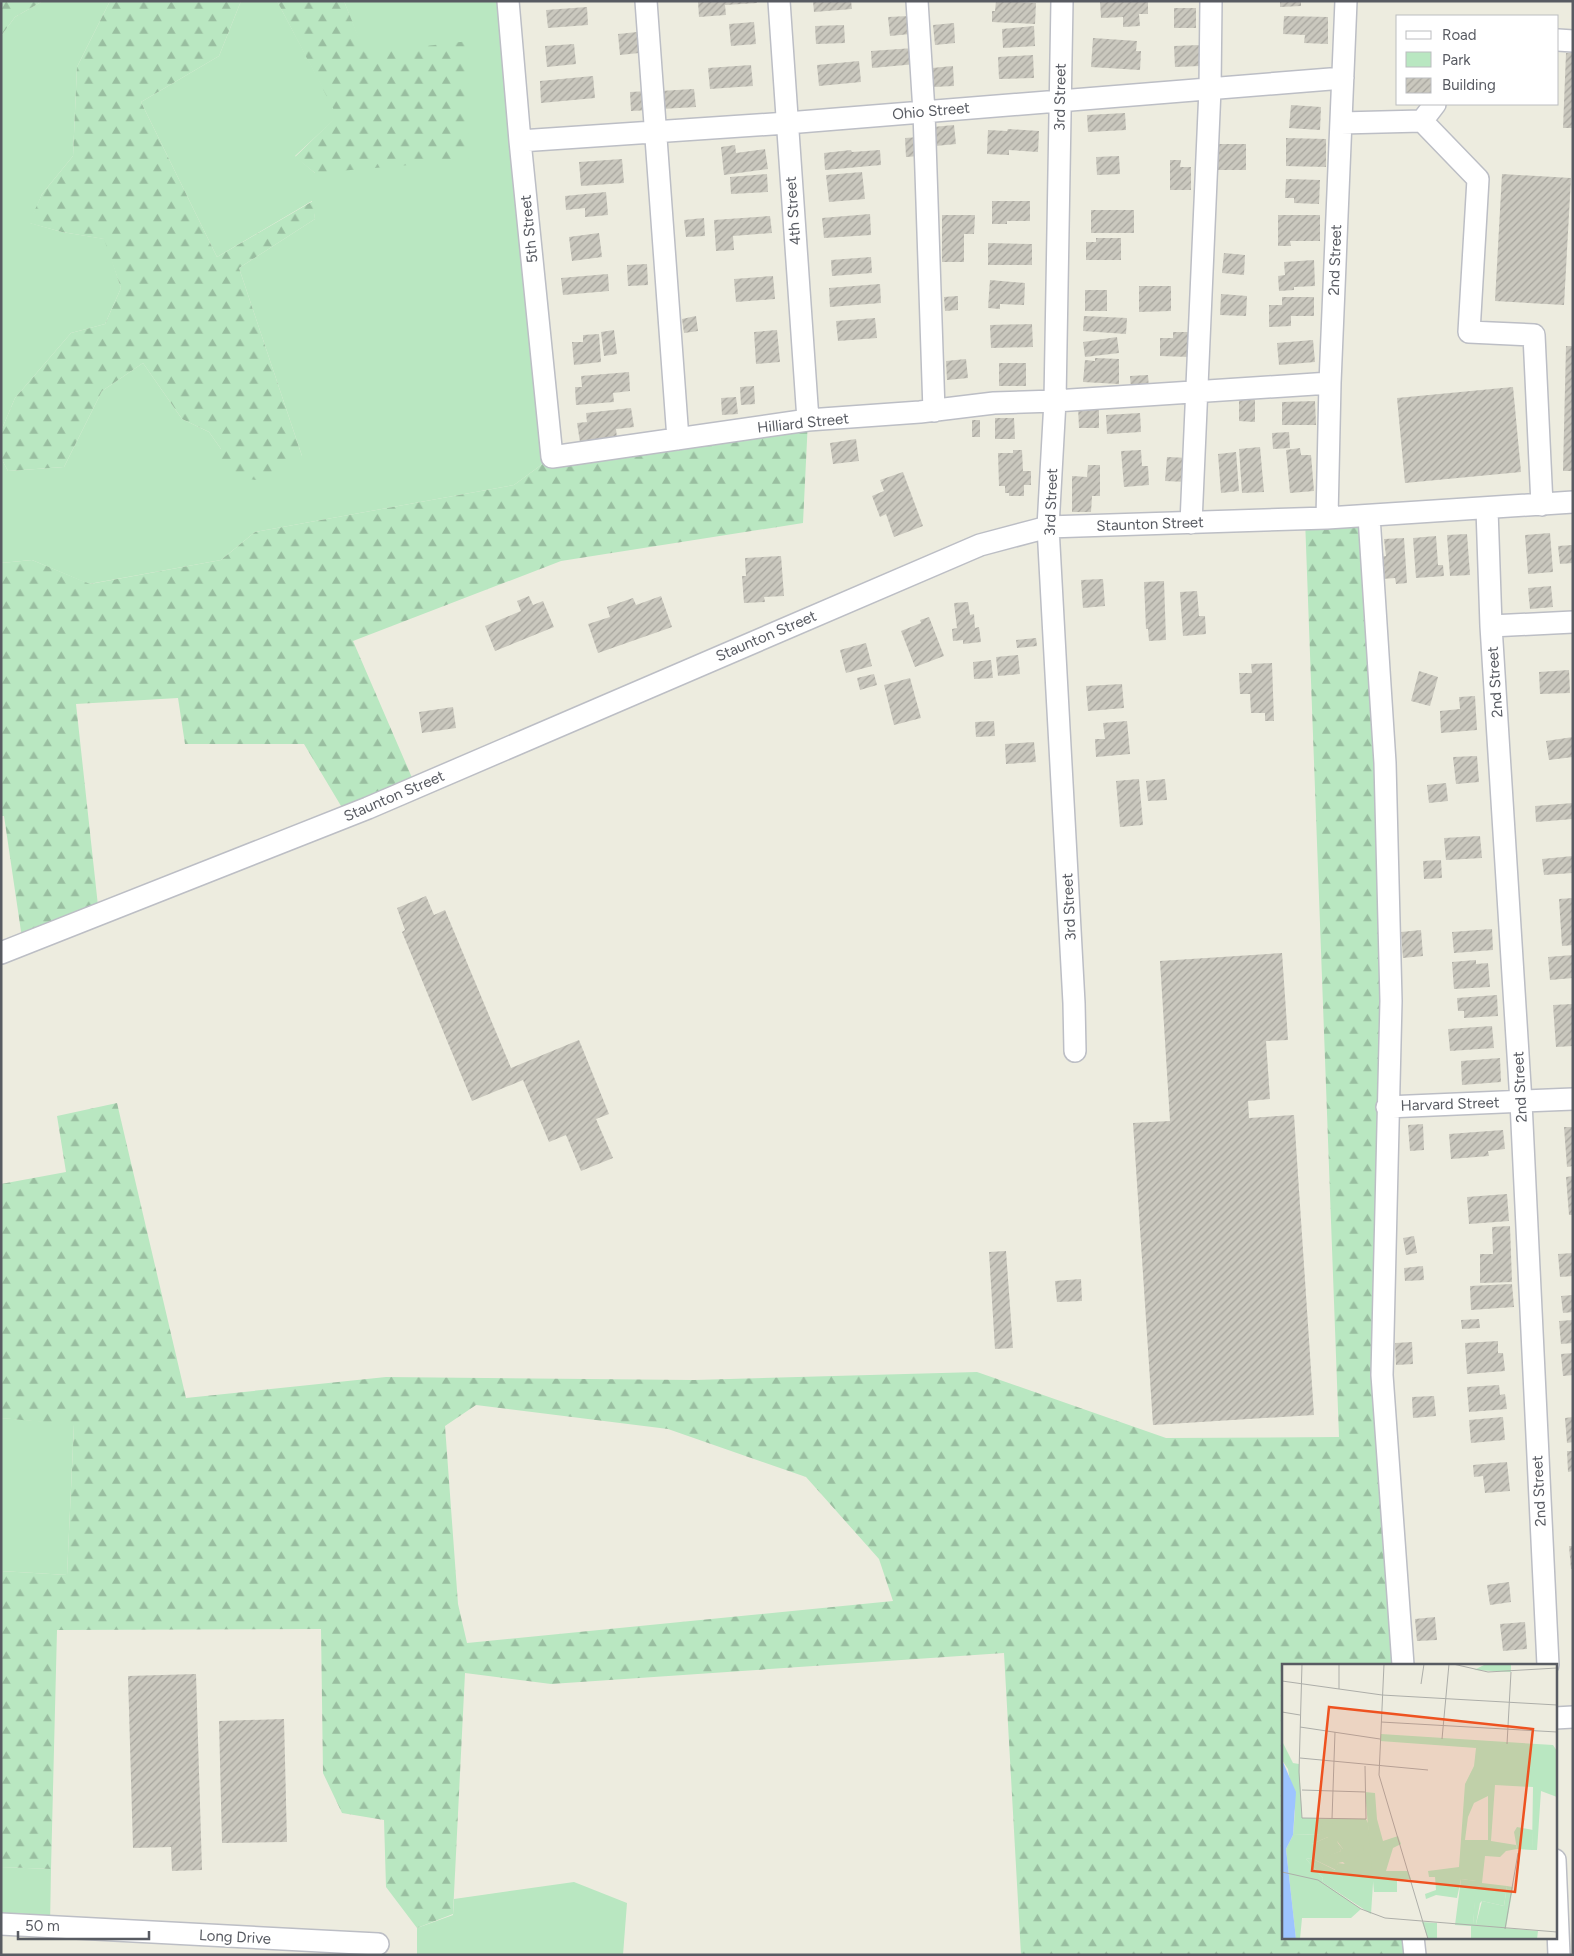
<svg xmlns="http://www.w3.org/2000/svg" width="1574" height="1956" font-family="Figtree,sans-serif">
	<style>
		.green { fill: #b9e7c1 }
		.forest { fill: url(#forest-firs); fill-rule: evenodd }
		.building { fill: url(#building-hatch) }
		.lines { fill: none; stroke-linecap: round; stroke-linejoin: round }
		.minor-casing { stroke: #bcbec5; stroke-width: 24 }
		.minor { stroke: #fff; stroke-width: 21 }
		.labels { text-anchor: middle; stroke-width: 4; stroke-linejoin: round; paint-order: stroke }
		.street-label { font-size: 15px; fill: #585b62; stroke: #fff }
		.inset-road { fill: none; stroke: #adaea9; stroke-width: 1 }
		.view { fill: #ee5220; fill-opacity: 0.15; stroke: #ee5220; stroke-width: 2.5 }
		.inset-edge { fill: none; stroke: #585b62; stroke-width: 2.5 }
	</style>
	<defs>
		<pattern id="forest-firs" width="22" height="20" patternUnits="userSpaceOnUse" patternTransform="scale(1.25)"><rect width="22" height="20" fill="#b9e7c1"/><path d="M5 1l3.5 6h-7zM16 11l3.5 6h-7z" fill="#99bea0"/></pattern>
		<pattern id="building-hatch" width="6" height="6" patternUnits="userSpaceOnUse" patternTransform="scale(1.25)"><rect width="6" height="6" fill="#cac8be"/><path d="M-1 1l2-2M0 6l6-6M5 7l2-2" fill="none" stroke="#a7a59e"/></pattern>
	</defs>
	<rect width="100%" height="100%" fill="#edecdf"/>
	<!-- green -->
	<path class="green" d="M43,1H110L77,67L73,156L42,194L30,223L62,232L105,239L121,288L105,324L71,333L15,398L1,431V36L15,17Z
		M241,1H277L338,116L295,156L315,173L364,53L344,1H508L552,457L514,485L255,532L221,560L89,584L32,560L1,563V458L8,471L64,467L102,391L143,363L182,419L209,432L221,449L302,456L239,268L315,219L312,201L217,257L141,102L219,56Z
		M1,1418L74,1424L67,1575L1,1571Z
		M1,1867L51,1869L50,1927L1,1924Z
		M574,1882L627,1903L623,1955H417V1928L453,1915L454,1899Z"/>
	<!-- forest -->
	<path class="forest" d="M1,1H43L15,17L1,36Z
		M110,1H241L219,56L141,102L217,257L313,201L315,219L239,268L302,456L256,480L220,475L221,449L209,432L182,419L143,363L102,391L64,467L8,471L1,458V431L15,398L71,333L105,324L121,288L104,239L62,232L29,223L42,194L73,156L77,67Z
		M277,1H344L365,53L469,41V160L315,173L295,157L337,116Z
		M808,420L803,523L561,561L353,641L416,787L347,816L304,744H185L178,698L76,704L99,915L23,945L4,816H1V563L32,560L90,584L221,560L255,532L514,485L552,457Z
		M1369,516L1385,763L1382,1375L1403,1665H1283V1937H1413L1415,1955H1021L1004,1653L551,1684L465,1673L453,1914L417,1928L386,1887L384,1820L342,1813L323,1773L321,1629L57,1630L51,1869L1,1867V1571L67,1575L74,1425L1,1418V1184L66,1172L57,1116L117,1103L186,1398L386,1377L694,1380L977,1372L1166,1438L1339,1437L1305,519ZM476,1405L668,1429L806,1477L879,1559L893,1601L467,1643L458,1604L445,1426Z"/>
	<!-- building -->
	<path class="building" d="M710,1H757V3L725,5L726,15L699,17L698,2Z
		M813,1H851L852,9L814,12Z
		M996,1L1036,3L1035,24L992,22V11H995Z
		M1100,1H1148V14H1139L1140,26L1123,27V17L1101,18Z
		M1280,1H1301V6L1280,7Z
		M587,7L588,25L548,28L546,10Z
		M1174,8H1196V28H1174Z
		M909,16L910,34L890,36L888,17Z
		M1284,16L1328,17V44L1304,43L1305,35L1283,34Z
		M754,22L756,44L731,46L729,24Z
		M954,23L955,43L935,45L933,25Z
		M844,25L845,43L816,44L815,26Z
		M1034,26L1035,46L1003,48L1002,29Z
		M637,32L639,53L620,55L618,34Z
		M1093,38L1137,41L1136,51H1141L1140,70L1091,67Z
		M574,44L576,64L547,67L545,46Z
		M1200,45V66L1175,67L1174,46Z
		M914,48L916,64L872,68L871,51Z
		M1566,53H1573V128H1563Z
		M1033,55L1034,78L999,79L998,57Z
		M859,61L861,82L819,86L817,65Z
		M751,65L753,86L710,89L708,68Z
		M953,66L954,86L933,87L932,68Z
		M593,76L595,98L541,103L540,81Z
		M694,89L696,107L661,109L660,91Z
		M649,91L650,110L631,111L630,92Z
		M1291,105L1321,107L1320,130L1289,128Z
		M1125,113L1126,130L1088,132L1087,115Z
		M954,125L956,144L935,146L933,127Z
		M1008,129L1039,131L1038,152L1009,150V155L987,154L988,130L1007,131Z
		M919,137L920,156L906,157L905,138Z
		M1286,138L1326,139V167L1286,166Z
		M1218,144H1246V170H1218Z
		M735,145L736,153L765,149L768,169L724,175L721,147Z
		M851,150L852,152L880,150L881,165L825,170L824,153Z
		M1119,156L1120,174L1097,175L1096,157Z
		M622,159L624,183L581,186L579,162Z
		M1170,160H1181L1180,167H1191V190H1170Z
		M862,172L865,199L829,202L826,175Z
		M767,174L768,192L731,194L730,177Z
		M1502,174L1571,178L1564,305L1495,301Z
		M1286,179L1320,180L1319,204L1294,203V198H1285Z
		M606,192L608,215L585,217V208L566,210L565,196Z
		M992,201H1030V221H1007V224H992Z
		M1091,210H1134V233H1091Z
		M870,214L871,235L824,238L822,218Z
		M942,215H975L974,234H964V262H942Z
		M1278,215H1320V241H1290L1291,246H1278Z
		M770,216L772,233L733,236L734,250L716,251L714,220Z
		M704,218L705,236L686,237L684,220Z
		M599,233L602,257L572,261L569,237Z
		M1096,238H1121V260H1086V242H1096Z
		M988,243L1032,244V265H988Z
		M1224,253L1245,255L1244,275L1222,273Z
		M871,257L872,273L832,276L831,260Z
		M1314,260L1315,286L1294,287V290L1279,291L1278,276L1285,275L1284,262Z
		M647,264L648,285L628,286L627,265Z
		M608,274L609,291L563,295L561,278Z
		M773,276L775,299L736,302L734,279Z
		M990,280L1025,283L1024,305L1000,304V309L988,308Z
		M880,284L881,303L830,307L829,288Z
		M1139,286H1171V311L1139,312Z
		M1085,290H1107V311H1085Z
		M1221,294L1247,296L1246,316L1220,315Z
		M958,296V310L945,311L944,297Z
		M1282,297H1314V316H1291V326L1269,327V305H1282Z
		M696,316L698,331L684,333L682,319Z
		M1084,316L1127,318L1126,334L1083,331Z
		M875,318L877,338L838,341L836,321Z
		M1032,324L1033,347L991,348L990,325Z
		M614,330L617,354L604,356L601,332Z
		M777,330L780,362L756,364L754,332Z
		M1173,332H1190V357L1160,356V338H1173Z
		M599,334L601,362L574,365L572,342H583V335Z
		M1117,337L1119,353L1085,357L1083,342Z
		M1313,340L1315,362L1279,365L1277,343Z
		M1566,346H1573V471H1563Z
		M1095,358L1119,359V384L1083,382L1085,360L1095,361Z
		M966,359L968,378L947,380L946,361Z
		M999,363H1026V386H999Z
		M629,372L630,391L613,393L614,402L576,405L575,387H582L581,376Z
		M1148,375L1149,389L1131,390L1130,376Z
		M754,386L755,404L741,405L740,387Z
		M1513,387L1521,472L1405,483L1397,398Z
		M736,397L738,414L722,415L721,398Z
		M1239,400H1255V422L1239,421Z
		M1315,401L1316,425H1282V402Z
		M1099,406V428H1079L1078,407Z
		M631,408L634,427L616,429L617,438L580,442L577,423L587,422L586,413Z
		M1140,413L1141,432L1107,434L1106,415Z
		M995,418H1014L1015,439H995Z
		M972,420H980V437H972Z
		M1289,432L1290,448L1273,449L1272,433Z
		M856,439L859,461L833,464L830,443Z
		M1260,447L1264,492L1242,493L1239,449Z
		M1300,448L1301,455H1311L1314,491L1290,493L1286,450Z
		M1013,450H1022L1023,471H1031V485H1024V496H1009V493H1005V486H999L998,453H1013Z
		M1141,450L1142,466H1148L1149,485L1124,487L1121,451Z
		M1236,452L1239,491L1221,493L1218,454Z
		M1167,457L1189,458L1187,482L1165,481Z
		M1088,465H1100V496H1092L1091,512H1072V476L1087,477Z
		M903,472L923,526L894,537L886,514L880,517L872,496L884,491L880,480Z
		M1550,533L1553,572L1528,574L1525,535Z
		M1467,534L1470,575L1450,576L1447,535Z
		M1436,536L1438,565H1443L1444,576L1416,578L1413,538Z
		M1404,538L1407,583L1396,584L1395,578L1382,579L1380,557L1386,556L1384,539Z
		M1573,545V563L1560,564L1558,546Z
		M781,556L784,596L764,597L765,602L744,603L742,576H746L745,558Z
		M1103,579L1105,606L1083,608L1081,580Z
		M1164,581L1166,640L1149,641L1148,629H1146L1144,582Z
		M1551,586L1553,607L1530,609L1528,588Z
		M1197,591L1199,616H1205L1206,634L1183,636L1180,592Z
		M529,596L533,605L543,601L554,627L495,651L485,626L521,611L517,601Z
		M661,596L672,627L598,653L588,624L610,617L607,607L633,598L636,605Z
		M968,602L970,615L974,614L975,628L979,627L981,642L963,644V640L953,641L952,629L957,628L954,603Z
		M929,617L944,656L915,667L901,631L921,623L920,620Z
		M1036,638L1037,646L1017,648L1016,640Z
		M866,643L872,666L846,673L840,650Z
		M1018,655L1020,674L998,676L996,657Z
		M991,660L993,678L974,679L973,662Z
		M1272,663L1274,721H1265V713H1251L1250,694H1240L1239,673H1252L1251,664Z
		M1569,670L1570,693L1540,694L1539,672Z
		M1419,671L1438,677L1430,706L1411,701Z
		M874,674L877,685L860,690L857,678Z
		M910,678L921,718L894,725L884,685Z
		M1122,684L1124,708L1088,711L1086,686Z
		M1475,696L1477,730L1441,733L1440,711L1460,709L1459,697Z
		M453,707L456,728L422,733L419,712Z
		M994,721L995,736L976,737L975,722Z
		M1127,721L1130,754L1096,757L1095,739H1105L1103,723Z
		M1573,737V757L1549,760L1546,741Z
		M1034,742L1036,762L1006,764L1005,744Z
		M1477,756L1479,782L1456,784L1453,757Z
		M1139,779L1143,825L1120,827L1116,781Z
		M1165,779L1167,800L1148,801L1146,781Z
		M1446,783L1448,801L1429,803L1427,785Z
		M1573,803V819L1536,822L1535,806Z
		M1480,836L1482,858L1446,860L1444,838Z
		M1573,856V873L1544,875L1542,859Z
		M1441,860L1442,878L1424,879L1423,861Z
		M426,896L434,915L445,910L511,1068L579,1040L609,1114L596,1119L613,1158L581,1171L566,1135L549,1142L523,1080L472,1101L402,932L405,930L397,908Z
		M1573,898V945L1562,946L1559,899Z
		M1492,929L1493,950L1454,953L1452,932Z
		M1421,930L1423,956L1403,958L1401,932Z
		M1282,953L1288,1040L1266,1041L1270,1099L1248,1101L1249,1118L1294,1115L1314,1415L1153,1425L1133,1123L1170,1121L1160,961Z
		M1573,955V978L1550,980L1548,957Z
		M1476,960V964L1488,963L1490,987L1454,989L1452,962Z
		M1497,995L1498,1016L1464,1018V1011H1458L1457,998Z
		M1573,1004V1046L1556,1047L1553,1005Z
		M1492,1026L1494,1048L1450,1051L1448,1029Z
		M1500,1058L1501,1082L1462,1085L1461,1061Z
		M1423,1124L1424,1150L1410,1151L1408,1125Z
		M1564,1127H1573V1166L1567,1167Z
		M1503,1130L1505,1149L1488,1151L1489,1156L1451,1159L1449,1134Z
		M1573,1176V1215H1569L1566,1177Z
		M1507,1194L1509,1221L1469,1224L1467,1197Z
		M1510,1226L1512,1282L1480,1283V1254H1493L1492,1227Z
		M1414,1236L1417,1253L1406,1255L1403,1238Z
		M1006,1251L1013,1348L995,1349L989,1252Z
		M1573,1253V1276L1560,1277L1558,1254Z
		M1423,1266L1424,1280L1405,1281L1404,1268Z
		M1081,1279L1082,1301L1057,1302L1055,1281Z
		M1512,1284L1514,1307L1471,1310L1470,1286Z
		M1573,1295V1312L1563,1313L1561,1296Z
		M1479,1319L1480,1328L1462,1329L1461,1320Z
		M1573,1320V1343L1561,1344L1559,1321Z
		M1498,1341V1353H1503L1505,1371L1467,1374L1465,1343Z
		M1412,1342L1413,1364L1396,1365L1395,1343Z
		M1573,1353V1375L1563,1376L1561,1354Z
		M1499,1385L1500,1395L1505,1394L1507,1409L1469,1412L1467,1387Z
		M1434,1396L1436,1416L1413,1418L1412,1397Z
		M1503,1417L1505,1440L1471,1443L1469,1420Z
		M1573,1417V1442L1567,1443L1565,1418Z
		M1567,1451H1573V1471L1568,1472Z
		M1507,1462L1510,1491L1485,1493L1483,1476L1474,1477L1473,1465Z
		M1569,1546H1573V1569H1571Z
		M1509,1582L1511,1602L1490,1605L1487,1585Z
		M1435,1617L1437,1640L1417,1641L1415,1619Z
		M1525,1622L1527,1649L1503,1651L1500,1624Z
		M196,1674L202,1870L172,1871L171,1847L133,1848L128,1676Z
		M284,1719L287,1842L222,1843L219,1721Z"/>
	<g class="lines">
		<!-- minor casing -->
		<g class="minor-casing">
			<path id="minor" d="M508,1L520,141L552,457L808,420L920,412L994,403L1055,401L1330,383
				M646,1L678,439
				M779,1L808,420
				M917,1L924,112L934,411
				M1062,1L1055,401L1048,527L1074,1003L1075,1051
				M1558,40L1573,41
				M1422,121L1478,179L1469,332L1534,335L1542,505
				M1341,123L1422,121L1435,104
				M520,141L787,123L1343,78
				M1487,509L1491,626L1521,1102L1548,1665
				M1369,516L1385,763L1391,1001L1382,1375L1403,1665
				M1327,518L1330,383L1346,1
				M1191,523L1210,89L1211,1
				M1491,626L1573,622
				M1,953L368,808L980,545L1048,527L1327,518L1573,502
				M1387,1107L1573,1099
				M1555,1718L1573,1717
				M1555,1860L1559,1955
				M1,1924L378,1944
				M1413,1937L1415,1955"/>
		</g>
		<!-- minor -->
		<use href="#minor" class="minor"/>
	</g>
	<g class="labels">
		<!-- street labels -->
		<g class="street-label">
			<text transform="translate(1060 97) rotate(-89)" y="5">3rd Street</text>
			<text transform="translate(931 111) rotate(-5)" y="5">Ohio Street</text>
			<text transform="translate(793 211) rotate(-94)" y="5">4th Street</text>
			<text transform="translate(529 229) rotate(-96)" y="5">5th Street</text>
			<text transform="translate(1335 260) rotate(-88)" y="5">2nd Street</text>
			<text transform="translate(803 423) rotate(-6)" y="5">Hilliard Street</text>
			<text transform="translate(1051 502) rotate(-88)" y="5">3rd Street</text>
			<text transform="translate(1150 524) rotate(-2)" y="5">Staunton Street</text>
			<text transform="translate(766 636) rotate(-23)" y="5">Staunton Street</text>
			<text transform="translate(1495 682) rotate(-94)" y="5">2nd Street</text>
			<text transform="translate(394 796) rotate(-23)" y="5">Staunton Street</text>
			<text transform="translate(1069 907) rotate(-93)" y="5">3rd Street</text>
			<text transform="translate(1520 1087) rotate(-93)" y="5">2nd Street</text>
			<text transform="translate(1450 1104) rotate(-2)" y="5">Harvard Street</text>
			<text transform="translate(1539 1491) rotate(-93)" y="5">2nd Street</text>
			<text transform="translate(235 1937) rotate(3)" y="5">Long Drive</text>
		</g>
	</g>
	<!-- overview -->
	<g transform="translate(1282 1664)">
		<rect width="275" height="275" fill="#edecdf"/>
		<path d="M204,0H229V8L192,6ZM0,77L11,99L17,100L20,154L84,155L86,159L92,204L89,250L40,218L41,214L24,195L29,194L53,206L56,199L72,201L69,196L79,189L61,185L55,177L59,187L42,194L30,180L46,173L52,176L40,170L11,171L13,147L6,105L0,96ZM235,163L251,166L250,186L235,185L232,168ZM179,215L195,217L191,260H194L200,237L222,242L225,222L231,223L224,264L256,267L255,275H189V262L173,261ZM140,258L155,259V275H146Z" fill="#b9e7c1"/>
		<path d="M99,70L271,81L275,87V133L259,127L255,186H250L251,123L213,121L209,177L234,181L235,185L224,187L218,193L203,192L200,219L225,222L222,242L200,237L198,239L194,260H191L194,217L179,215L175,234L154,231L144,235L143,230L154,226L153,213H147L146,207L177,203L183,120L192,102L194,84L98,77ZM206,132V176H183L186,153L192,139ZM83,128L93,129L95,155L101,177L116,172L119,180L111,184L104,207H126L129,215L115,216V228H92ZM40,159L52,160V176L50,178L46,173L30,180L38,185L42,193L59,187L54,177L61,185L81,181L82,189L70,196L79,205V211L72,210L61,198L56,199L54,206L29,194L24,195L41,214L40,218L79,245L69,254H20L18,275H14L4,185L11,171L39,170Z" fill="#b9e7c1" fill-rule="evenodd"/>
		<path d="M0,96L14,128L11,171L4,185L14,275H0Z" fill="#9dc4ff"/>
		<path class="inset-road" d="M20,0L17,108L20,154L84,155L83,102M102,0L97,111L146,275M171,0L206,8L275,4M0,17L100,31L275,41M139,20L142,0M57,25V0M0,48L18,51M99,58L275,68M18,63L98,75M160,75L167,0M225,80L229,8M18,94L146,106M20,126L83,128M50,155L53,68M0,208L36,216L79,245L103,254L275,268M223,265L236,189"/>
		<path class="view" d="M47,43L251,65L233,228L30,207Z"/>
		<rect width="275" height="275" class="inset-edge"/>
	</g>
	<!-- border -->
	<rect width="1574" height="1956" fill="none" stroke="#585b62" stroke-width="5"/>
	<!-- legend -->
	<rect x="1396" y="15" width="162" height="90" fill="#ffffff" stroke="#bcbdc0"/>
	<rect x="1406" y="31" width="25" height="8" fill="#ffffff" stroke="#bcbdc0"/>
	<text x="1442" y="40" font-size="15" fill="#585b62">Road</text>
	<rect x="1406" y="52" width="25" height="15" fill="#b9e7c1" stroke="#bcbdc0"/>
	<text x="1442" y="65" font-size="15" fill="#585b62">Park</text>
	<rect x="1406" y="78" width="25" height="15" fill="url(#building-hatch)" stroke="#bcbdc0"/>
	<text x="1442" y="90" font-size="15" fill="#585b62">Building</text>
	<!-- scale -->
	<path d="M18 1931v8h131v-8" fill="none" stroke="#585b62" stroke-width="2.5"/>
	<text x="25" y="1931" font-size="15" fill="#585b62" stroke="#ffffff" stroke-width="4" paint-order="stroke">50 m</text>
</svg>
